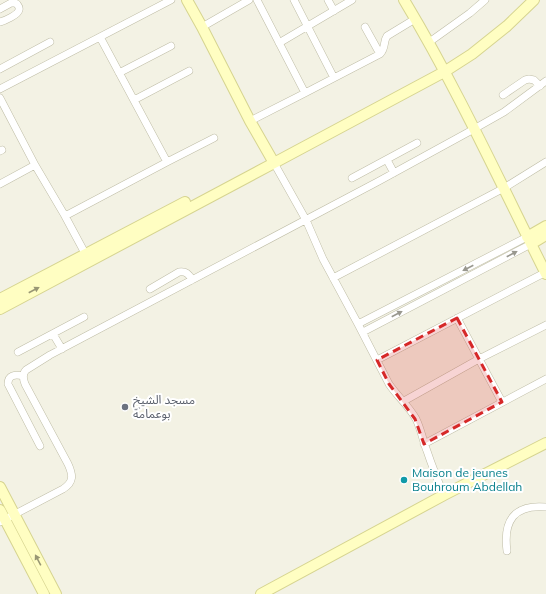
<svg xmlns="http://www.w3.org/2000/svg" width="546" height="594" font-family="Mulish,'Noto Sans Arabic',sans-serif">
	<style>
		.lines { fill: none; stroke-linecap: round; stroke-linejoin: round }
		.street-casing { stroke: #bfbda6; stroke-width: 8 }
		.secondary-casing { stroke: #d6d490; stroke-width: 12 }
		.street { stroke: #fff; stroke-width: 7 }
		.secondary { stroke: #fffec2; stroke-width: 10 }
		.oneway { fill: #99988f }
		.oneway2 { fill: #999774 }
		.marked { fill: #d62828; fill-opacity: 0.2; stroke: #d62828; stroke-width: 3; stroke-dasharray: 8 5; stroke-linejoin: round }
		.worship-dot { fill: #6b7280; stroke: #fff; stroke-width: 1.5 }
		.culture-dot { fill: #0f9aa8; stroke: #fff; stroke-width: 1.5 }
		.labels { text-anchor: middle; stroke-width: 4; stroke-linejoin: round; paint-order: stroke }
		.worship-label { font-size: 12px; fill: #5b616d; stroke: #fff; text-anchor: start }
		.culture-label { font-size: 12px; fill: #0d838f; stroke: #fff; text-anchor: start }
	</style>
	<rect width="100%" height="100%" fill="#f3f2e4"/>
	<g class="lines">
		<!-- street casing -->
		<g class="street-casing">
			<path id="street" d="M257,0L305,93
				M294,0L334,78
				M328,0L334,11
				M0,9L11,3H15L17,4C18,6 20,7 19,10C18,15 4,21 0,22
				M202,27L249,0
				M365,27L380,54
				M100,37L167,162
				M279,43L352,0
				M428,43L470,13L485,0
				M0,69L50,42
				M119,73L171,46
				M0,89L171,0
				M503,95L525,80L529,79L534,80L540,86
				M0,98L35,165L65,216L87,257
				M134,100L189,71
				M250,121L305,93L380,54C386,48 383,42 387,36L415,19
				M0,151L2,150
				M387,160L394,173
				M274,163L306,220L323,259L358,324L389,384C397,396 409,406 416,419C421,429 423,441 427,451C432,466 438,481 444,495
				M352,178L417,143
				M0,184L35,165
				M65,216L167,162L214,138
				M333,278L504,188L546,162
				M150,289L179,272C186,271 189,274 192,280
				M457,318L502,402
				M358,324L527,237
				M363,332L531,244
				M53,334L62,349
				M18,352L84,317
				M377,360L546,272
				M23,376C15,374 8,375 8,384L40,446
				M404,401L479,359L546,325
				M424,444L546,379
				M0,522L63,489C74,482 73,475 68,464L25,384C23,379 22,374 26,370L50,355L379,181L474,129L504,112L546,81
				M507,551C503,521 514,504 546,507"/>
		</g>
		<!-- secondary casing -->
		<g class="secondary-casing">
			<path id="secondary" d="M187,0L202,27L250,121L274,163
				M404,0C457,88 500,182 546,274
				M527,237L546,226
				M531,244L546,235
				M0,299L185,202
				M0,309L274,163L444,72L472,54L507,26L534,0
				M0,487L56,594
				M0,510L44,594
				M261,594L444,495L546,443"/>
		</g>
		<!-- street -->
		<use href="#street" class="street"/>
		<!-- secondary -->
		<use href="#secondary" class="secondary"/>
	</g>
	<!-- one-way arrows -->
	<defs><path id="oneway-solid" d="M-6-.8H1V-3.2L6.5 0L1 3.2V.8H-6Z"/></defs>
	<g class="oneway">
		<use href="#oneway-solid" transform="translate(512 254) rotate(-28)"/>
		<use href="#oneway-solid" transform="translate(468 268) rotate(153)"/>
		<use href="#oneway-solid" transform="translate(397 314) rotate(-28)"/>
	</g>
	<g class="oneway2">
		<use href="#oneway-solid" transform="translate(34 290) rotate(-28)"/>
		<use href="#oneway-solid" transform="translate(38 560) rotate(-118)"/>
	</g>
	<!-- marked area -->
	<path class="marked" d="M457,318L502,402L424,444L415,419L389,384L377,360Z"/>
	<!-- markers -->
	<circle class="worship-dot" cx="125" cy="407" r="4"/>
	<circle class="culture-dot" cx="404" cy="480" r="4"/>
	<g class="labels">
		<!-- worship labels -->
		<g class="worship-label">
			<text x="133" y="404">مسجد الشيخ<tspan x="133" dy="14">بوعمامة</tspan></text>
		</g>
		<!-- culture labels -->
		<g class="culture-label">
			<text x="412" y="477">Maison de jeunes<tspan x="412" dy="14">Bouhroum Abdellah</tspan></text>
		</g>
	</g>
</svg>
